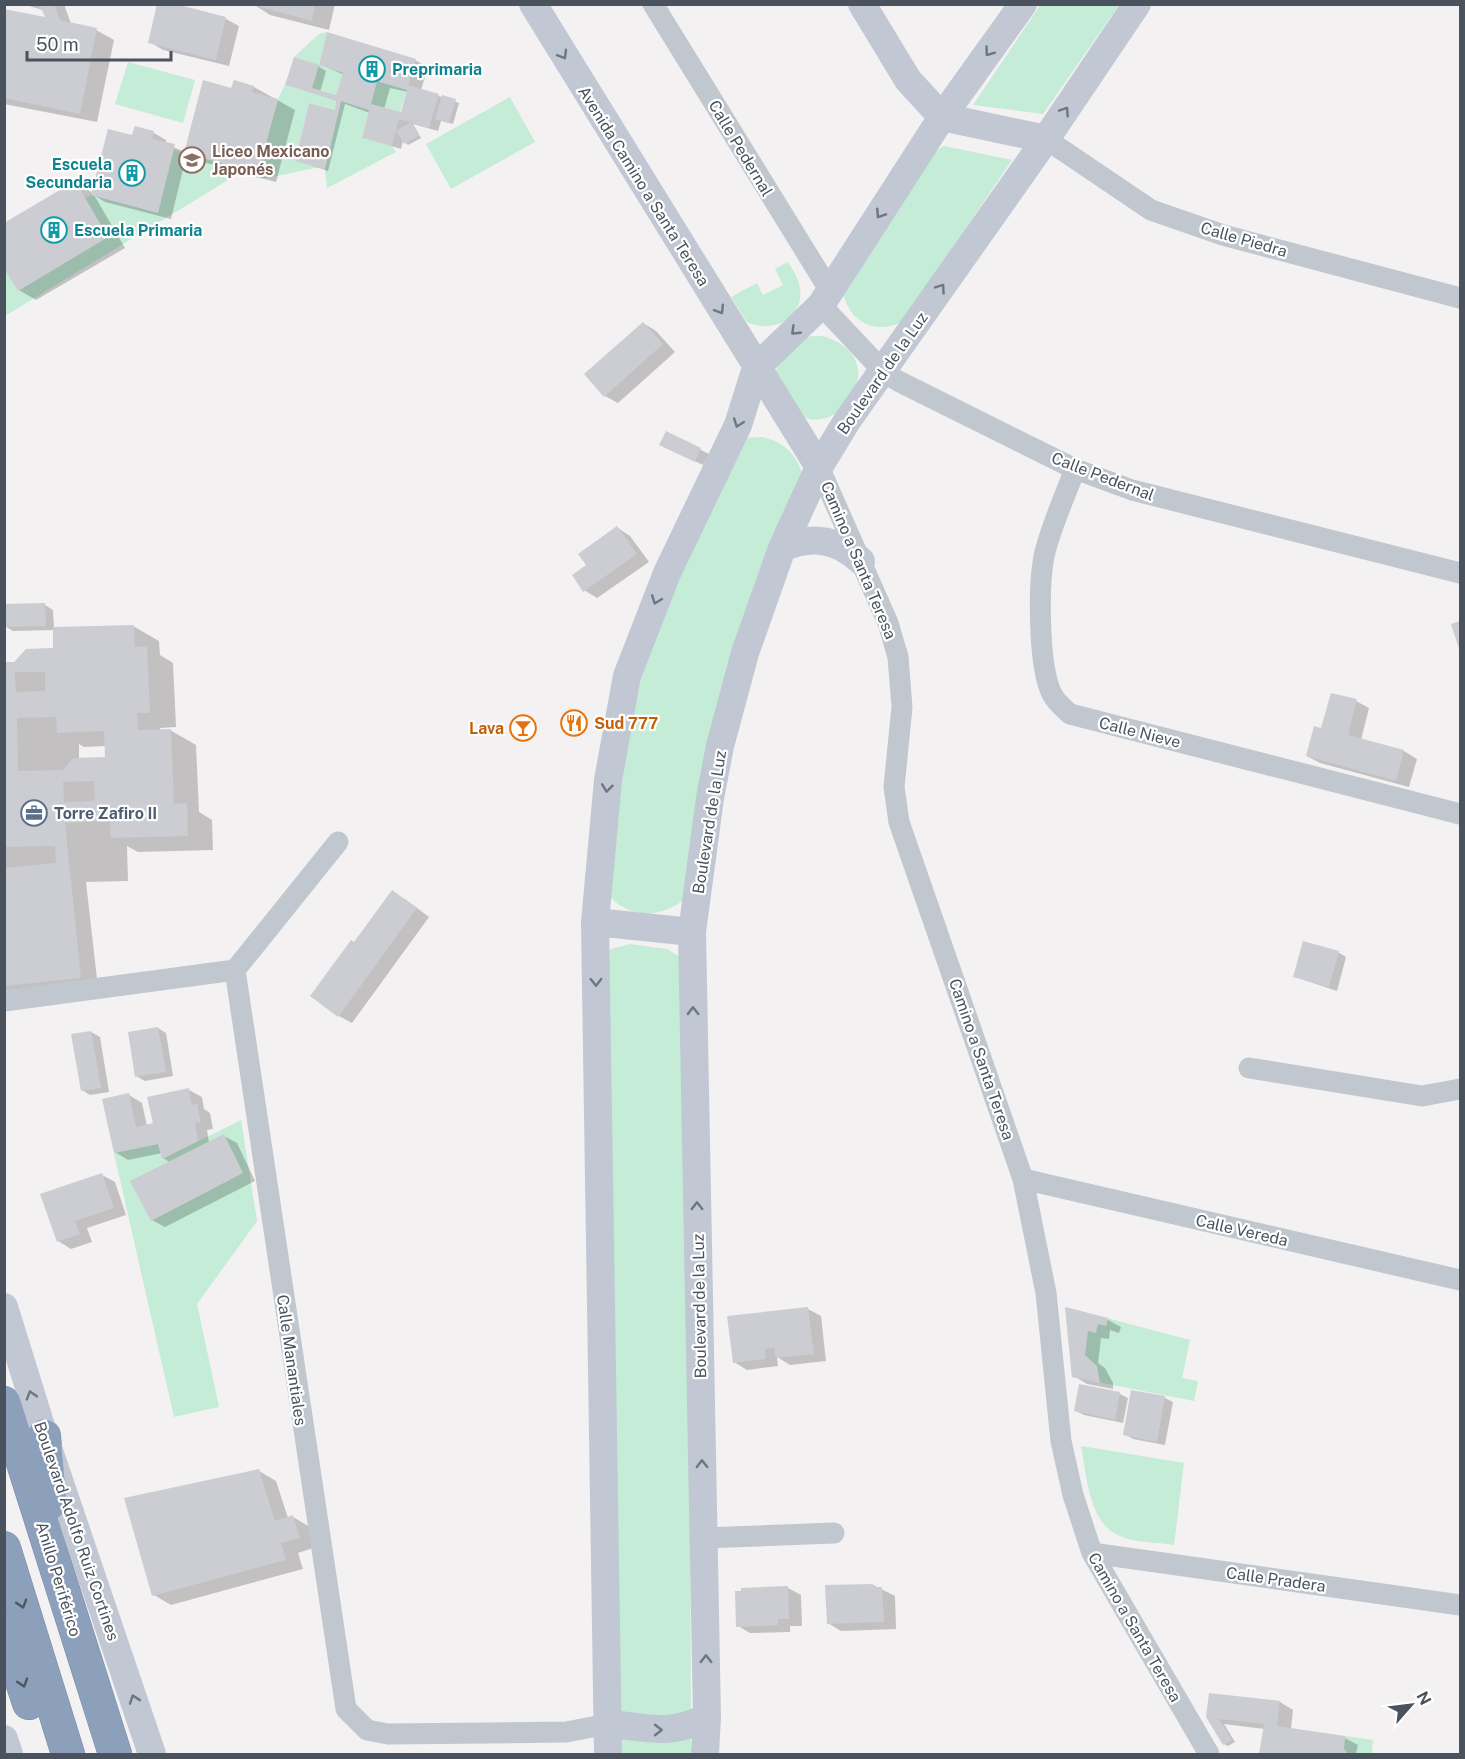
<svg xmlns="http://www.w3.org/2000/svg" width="1465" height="1759" font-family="'Public Sans',sans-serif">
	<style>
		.green { fill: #c4ecd7 }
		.shadow { fill: #0003; fill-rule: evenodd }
		.building { fill: #cbcdd3; fill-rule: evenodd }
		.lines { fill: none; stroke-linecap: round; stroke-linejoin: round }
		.highway-casing { stroke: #788ba7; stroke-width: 34 }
		.street { stroke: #c0c7ce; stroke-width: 21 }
		.secondary { stroke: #c1c8d3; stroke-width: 28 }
		.highway { stroke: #8da0bb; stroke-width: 33 }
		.oneway { stroke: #6e7680 }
		.oneway2 { stroke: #4d5762 }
		.labels { text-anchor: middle; stroke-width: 4.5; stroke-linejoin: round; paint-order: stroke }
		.culture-label { font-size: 16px; font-weight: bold; fill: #0d838f; stroke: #fff; text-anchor: start }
		.street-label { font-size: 16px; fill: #4a535d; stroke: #fff }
		.education-label { font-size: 16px; font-weight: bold; fill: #785e54; stroke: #fff; text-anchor: start }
		.food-label { font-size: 16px; font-weight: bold; fill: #c56008; stroke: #fff; text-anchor: start }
		.service-label { font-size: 16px; font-weight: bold; fill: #4e5e75; stroke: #fff; text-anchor: start }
	</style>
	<rect width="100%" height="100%" fill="#f3f1f1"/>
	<!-- green -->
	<path class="green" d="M1041,4L1119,5L1043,114L973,105Z
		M327,32L319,64L343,73L336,95L312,88L318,65L294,57L319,34Z
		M128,62L195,80L183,123L115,104Z
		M377,81L407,90L400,112L371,104Z
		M285,85L336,100L335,110L309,103L295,160L320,167L262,179L238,174L5,316L4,269L18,291L108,237L85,198L91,195L158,212L174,150L258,173L278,99Z
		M510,97L535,142L451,189L426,144Z
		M341,101L369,110L362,138L392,146L396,152L327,188L325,169Z
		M944,146L1012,160L902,322C875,335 849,322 843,292L918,162Z
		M788,262C793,270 799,279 800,288C804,319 772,334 747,322L731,297L757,283L763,295L783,285L775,269Z
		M823,336C897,358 838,444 796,413C790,409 786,396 783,390C781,386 777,381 776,377C774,366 787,349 796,342C803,336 814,336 823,336Z
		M762,437C785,442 797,455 803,477L685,899C658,920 628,918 606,893L611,827L642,673L667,602L745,438Z
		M630,944L667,949L687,961L691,1709L667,1718L616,1711L603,951Z
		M241,1120L257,1221L197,1304L219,1407L174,1417L114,1153L158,1144L162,1159Z
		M1065,1307L1190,1340L1182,1378L1198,1381L1194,1401L1072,1377Z
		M1081,1446L1184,1463L1174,1545C1157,1542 1135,1543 1120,1536C1088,1523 1087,1475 1081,1446Z
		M614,1732C645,1747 660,1742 691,1733V1754H615Z
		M1345,1736L1373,1740L1372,1754H1348L1344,1749Z"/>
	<!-- shadow -->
	<path class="shadow" d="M22,4H64L71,24L96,30L114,40L97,122L4,104V11L52,20L43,10Z
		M170,4L226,19L239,26L229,66L163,50L150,42Z
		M253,4H335L329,30L270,15Z
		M415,60L428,67L421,90L459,103L453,124L441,121L438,131L413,124L421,138L408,145L403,140L401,149L364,137L370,113L345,104L328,171L296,160L335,111L338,101L287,85L318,66L326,71L320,92L336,96L344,75L320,64ZM390,88L408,92L402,114L384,109Z
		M235,82L254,87L295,110L276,182L203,162L187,153L171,219L105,202L94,195L125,248L36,300L19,290L75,183L93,193L134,137L154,133L166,140V144L185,152L232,90Z
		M643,323L656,331L675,352L618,403L605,396Z
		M666,433L709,454L703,465L669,449Z
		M618,528L630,536L649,562L597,598L584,590L588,566Z
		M45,605L53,610L54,629L133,626L159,641L160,655L173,663L176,727L160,728V731L170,730L196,745L199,812L212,820L213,850L138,852L127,846L128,881L86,882L98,988L4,998V664L15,663L55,650L54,630L13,631L5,626ZM79,744L84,747L106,746L107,759L79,760Z
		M1356,701L1369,708L1361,740L1404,751L1417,759L1409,787L1320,763L1307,756Z
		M405,899L429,917L352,1023L339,1016L355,944Z
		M1338,952L1346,957L1337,991L1295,977Z
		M158,1028L166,1033L173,1076L145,1081L136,1076Z
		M91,1032L100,1037L109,1092L90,1095L82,1090Z
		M189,1090L202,1097L204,1109L210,1113L213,1129L207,1130L209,1143L224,1136L237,1143L255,1181L165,1227L152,1220L171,1163L163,1158L162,1153L128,1160L115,1152L129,1095L142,1103L147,1126L155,1124Z
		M102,1175L115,1182L126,1215L87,1228L92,1242L71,1249L58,1241Z
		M808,1309L821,1316L826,1361L790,1365L777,1357L778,1366L747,1370L734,1362Z
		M1067,1309L1108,1320L1121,1327L1119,1333L1110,1330L1109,1339L1101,1338L1098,1363L1105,1368L1113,1383V1389L1087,1384L1074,1376Z
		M1133,1391L1165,1398L1173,1402L1165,1445L1133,1439L1125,1434Z
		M1120,1394L1128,1398L1123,1423L1084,1415L1076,1411Z
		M259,1471L276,1481L288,1518L293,1517L310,1527L316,1547L298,1553L303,1569L171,1605L154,1595Z
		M873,1585L895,1596L896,1629L841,1631L828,1623Z
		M788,1588L801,1595L802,1626H790V1632L750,1633L738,1626Z
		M1210,1694L1280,1702L1293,1710L1291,1729L1345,1738L1358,1745L1356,1754H1261L1265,1729L1224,1724L1235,1742L1228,1746L1224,1744Z"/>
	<!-- building -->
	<path class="building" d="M39,4H54L60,20L97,28L80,114L4,98V9L45,17Z
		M157,4H176L226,17L216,60L148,43Z
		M249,4H315L312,21Z
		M327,32L416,59L408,85L439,94L429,128L399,119L392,146L362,138L369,110L341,101L325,169L295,161L309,103L335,110L336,100L285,85L294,57L319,65ZM319,65L343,73L336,95L312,88ZM377,81L407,90L401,112L371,104Z
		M203,80L231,88L234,80L254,86L252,92L278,99L258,173L184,153Z
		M442,95L456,99L449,123L435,119Z
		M411,122L419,136L404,144L396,131Z
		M135,126L154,131L152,139L175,144L158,213L91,195L108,129L132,135Z
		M75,181L108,237L18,291L4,269V223Z
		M643,322L663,344L604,397L584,374Z
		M666,431L701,448L695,462L659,445Z
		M617,526L637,554L583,592L572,575L586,565L578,554Z
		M45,603L46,626L4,627V604Z
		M1460,621V652L1451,624Z
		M134,625L135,647L147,646L150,713H137L138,730L171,729L174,804L187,803L188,836L111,838L110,821L65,823L81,978L4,986V868L56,863L55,846L4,847V662H14L26,649L53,648V627ZM15,672H45V691L16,692ZM56,717L57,733L104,731L105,757L73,758L63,770L18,771L17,718ZM94,781L95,801L64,802L63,782Z
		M1331,693L1357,699L1348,735L1404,750L1396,781L1306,756L1314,726L1321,728Z
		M392,890L417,908L338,1017L310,996L351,940L354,942Z
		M1303,941L1339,951L1329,987L1293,977Z
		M158,1027L166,1072L135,1077L128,1032Z
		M91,1031L101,1088L81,1091L71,1034Z
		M189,1088L192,1105L197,1104L201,1122L195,1123L198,1141L162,1159L158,1144L114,1153L102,1099L129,1093L136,1127L153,1123L147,1097Z
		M224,1134L243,1173L151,1221L130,1181Z
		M102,1173L114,1208L75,1221L80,1234L57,1242L40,1194Z
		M808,1307L814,1354L776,1358L774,1348L765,1349L766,1359L733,1363L727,1316Z
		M1065,1307L1108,1318L1106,1326L1098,1324L1096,1333L1088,1331L1085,1355L1097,1366L1100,1383L1072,1377Z
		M1079,1384L1120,1392L1115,1420L1074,1411Z
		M1131,1390L1165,1396L1157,1442L1123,1435Z
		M259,1469L275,1521L293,1515L300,1538L281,1543L286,1560L152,1596L124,1498Z
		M873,1584V1587H882L884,1622L827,1624L825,1585Z
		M788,1586L789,1619H778V1625L736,1627L735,1591H741V1588Z
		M1209,1693L1280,1701L1277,1726L1345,1736L1344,1749L1348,1754H1259L1264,1724L1219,1719L1232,1740L1223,1745L1206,1717Z"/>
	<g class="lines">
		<!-- highway casing -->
		<g class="highway-casing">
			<path id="highway" d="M4,1403L115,1754
				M44,1436L50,1503
				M4,1548L68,1754
				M4,1628L29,1703"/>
		</g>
		<!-- street -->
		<path class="street" d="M653,4L830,291
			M1046,139L1151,210L1223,235L1460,298
			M821,305L883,371L898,381L1075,469L1132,490L1460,573
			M819,467L888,623L898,657L902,707L894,787L899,822L1023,1179L1046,1293L1061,1441L1073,1495L1092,1553L1209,1754
			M1075,469C1065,496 1052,524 1045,552C1038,581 1038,667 1052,694C1056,702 1063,708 1070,714L1460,814
			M235,970L346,1709L367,1730L388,1734L566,1732L608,1724
			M235,970L338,842
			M4,1001L235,970
			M1249,1068L1422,1096L1460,1089
			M1023,1179L1460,1280
			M704,1538L834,1533
			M1092,1553L1460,1605"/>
		<!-- secondary -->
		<path class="secondary" d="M533,4L819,467
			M862,4L908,80L942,117L1046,139
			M782,548C812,535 838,539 861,561
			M595,922L692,932
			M4,1307L44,1436L152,1754
			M608,1724C648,1727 668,1737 707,1717
			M4,1739L9,1754
			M608,1754L595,922L608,780L627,676L667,573L738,425L756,368L821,305L942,117L1023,4
			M705,1754L707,1717L692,932L710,798L720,746L745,653L782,548L819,467L847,421L1046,139L1137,4"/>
		<!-- highway -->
		<use href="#highway" class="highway"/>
	</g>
	<!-- one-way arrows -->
	<defs><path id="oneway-chevron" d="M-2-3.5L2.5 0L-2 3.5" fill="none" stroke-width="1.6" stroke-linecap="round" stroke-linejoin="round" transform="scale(1.5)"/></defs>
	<g class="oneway">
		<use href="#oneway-chevron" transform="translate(989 52) rotate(126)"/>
		<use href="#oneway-chevron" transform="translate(563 55) rotate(59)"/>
		<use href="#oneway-chevron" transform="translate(1065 111) rotate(-56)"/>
		<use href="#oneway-chevron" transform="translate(880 214) rotate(123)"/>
		<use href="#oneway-chevron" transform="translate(941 288) rotate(-55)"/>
		<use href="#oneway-chevron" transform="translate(720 310) rotate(58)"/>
		<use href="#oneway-chevron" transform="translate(795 331) rotate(136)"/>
		<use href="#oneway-chevron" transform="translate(738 423) rotate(110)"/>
		<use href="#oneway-chevron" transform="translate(656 600) rotate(111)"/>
		<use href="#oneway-chevron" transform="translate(607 788) rotate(97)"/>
		<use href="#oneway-chevron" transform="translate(596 982) rotate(89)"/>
		<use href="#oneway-chevron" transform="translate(693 1011) rotate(-91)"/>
		<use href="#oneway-chevron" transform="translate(697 1206) rotate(-91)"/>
		<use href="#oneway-chevron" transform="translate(31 1395) rotate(-107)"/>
		<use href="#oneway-chevron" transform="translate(702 1464) rotate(-91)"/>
		<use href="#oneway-chevron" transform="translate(706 1659) rotate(-91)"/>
		<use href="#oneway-chevron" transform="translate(134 1699) rotate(-109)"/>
		<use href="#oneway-chevron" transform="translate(658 1730)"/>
	</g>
	<g class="oneway2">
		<use href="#oneway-chevron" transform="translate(22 1604) rotate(73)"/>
		<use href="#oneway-chevron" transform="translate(23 1683) rotate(72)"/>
	</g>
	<!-- icons -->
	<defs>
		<g id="building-ring" transform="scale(1.35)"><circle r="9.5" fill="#fff" stroke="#0f9aa8" stroke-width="1.5"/><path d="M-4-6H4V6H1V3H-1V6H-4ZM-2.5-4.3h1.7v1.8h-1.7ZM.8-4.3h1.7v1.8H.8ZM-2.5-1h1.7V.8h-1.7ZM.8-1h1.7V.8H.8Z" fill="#0f9aa8"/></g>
		<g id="school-ring" transform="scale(1.35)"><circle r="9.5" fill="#fff" stroke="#8d6e63" stroke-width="1.5"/><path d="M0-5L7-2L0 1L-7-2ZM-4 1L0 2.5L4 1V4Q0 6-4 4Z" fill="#8d6e63"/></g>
		<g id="restaurant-ring" transform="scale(1.35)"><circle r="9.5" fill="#fff" stroke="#e8710a" stroke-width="1.5"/><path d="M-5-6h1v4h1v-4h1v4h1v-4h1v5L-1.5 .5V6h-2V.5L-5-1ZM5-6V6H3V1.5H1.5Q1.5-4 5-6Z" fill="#e8710a"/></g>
		<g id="bar-ring" transform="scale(1.35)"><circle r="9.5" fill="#fff" stroke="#e8710a" stroke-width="1.5"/><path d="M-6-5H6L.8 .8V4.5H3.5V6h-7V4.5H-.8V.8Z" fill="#e8710a"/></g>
		<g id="office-ring" transform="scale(1.35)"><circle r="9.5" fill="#fff" stroke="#5c6f8a" stroke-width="1.5"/><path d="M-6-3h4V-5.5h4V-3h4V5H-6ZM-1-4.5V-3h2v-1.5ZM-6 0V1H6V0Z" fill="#5c6f8a"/></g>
	</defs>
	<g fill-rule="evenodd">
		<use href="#building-ring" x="372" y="69"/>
		<use href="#school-ring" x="192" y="160"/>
		<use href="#building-ring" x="132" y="173"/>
		<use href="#building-ring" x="54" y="230"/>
		<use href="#restaurant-ring" x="574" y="723"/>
		<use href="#bar-ring" x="523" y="728"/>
		<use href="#office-ring" x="34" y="813"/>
	</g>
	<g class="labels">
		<!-- culture labels -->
		<g class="culture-label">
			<text x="392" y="75">Preprimaria</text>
			<text x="112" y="170" text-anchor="end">Escuela<tspan x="112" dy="18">Secundaria</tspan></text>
			<text x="74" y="236">Escuela Primaria</text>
		</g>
		<!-- street labels -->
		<g class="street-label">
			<text transform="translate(741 148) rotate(59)" y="6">Calle Pedernal</text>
			<text transform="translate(644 186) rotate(58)" y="6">Avenida Camino a Santa Teresa</text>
			<text transform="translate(1244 239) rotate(16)" y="6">Calle Piedra</text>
			<text transform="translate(882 373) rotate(-55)" y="6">Boulevard de la Luz</text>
			<text transform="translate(1103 476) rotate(21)" y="6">Calle Pedernal</text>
			<text transform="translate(859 560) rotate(67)" y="6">Camino a Santa Teresa</text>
			<text transform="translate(1140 732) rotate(14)" y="6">Calle Nieve</text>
			<text transform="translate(709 822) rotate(-81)" y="6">Boulevard de la Luz</text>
			<text transform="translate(982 1059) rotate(71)" y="6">Camino a Santa Teresa</text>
			<text transform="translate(1242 1230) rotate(13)" y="6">Calle Vereda</text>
			<text transform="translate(699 1306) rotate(-91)" y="6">Boulevard de la Luz</text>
			<text transform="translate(292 1360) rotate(82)" y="6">Calle Manantiales</text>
			<text transform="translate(77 1531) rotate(71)" y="6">Boulevard Adolfo Ruiz Cortines</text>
			<text transform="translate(59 1579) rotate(73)" y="6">Anillo Periférico</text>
			<text transform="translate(1276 1579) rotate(8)" y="6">Calle Pradera</text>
			<text transform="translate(1135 1627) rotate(60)" y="6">Camino a Santa Teresa</text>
		</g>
		<!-- education labels -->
		<g class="education-label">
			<text x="212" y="157">Liceo Mexicano<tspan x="212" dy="18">Japonés</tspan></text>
		</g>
		<!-- food labels -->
		<g class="food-label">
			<text x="594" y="729">Sud 777</text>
			<text x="504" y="734" text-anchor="end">Lava</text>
		</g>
		<!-- service labels -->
		<g class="service-label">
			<text x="54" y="819">Torre Zafiro II</text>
		</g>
	</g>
	<!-- border -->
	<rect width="1465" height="1759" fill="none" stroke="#4a535d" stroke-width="12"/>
	<!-- north arrow -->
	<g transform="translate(1411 1705) rotate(62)" stroke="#ffffff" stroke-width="4.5" paint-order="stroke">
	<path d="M0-4.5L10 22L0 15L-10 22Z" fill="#4a535d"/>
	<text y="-9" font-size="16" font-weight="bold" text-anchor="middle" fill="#4a535d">N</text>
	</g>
	<!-- scale -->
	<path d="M27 51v9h144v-9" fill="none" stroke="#4a535d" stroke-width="3"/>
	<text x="36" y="51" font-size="18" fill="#4a535d" stroke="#ffffff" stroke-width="4.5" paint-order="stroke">50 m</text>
</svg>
